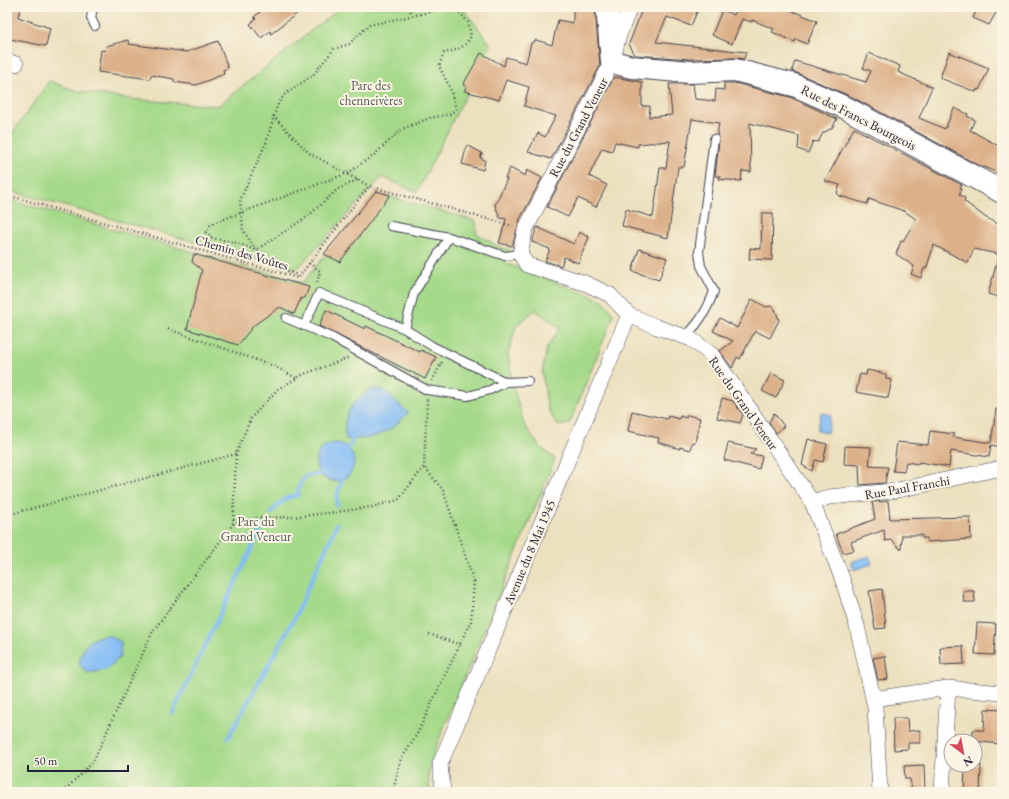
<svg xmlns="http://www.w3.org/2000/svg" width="1009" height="799" font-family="'EB Garamond',serif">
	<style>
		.green { fill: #a6da8a; stroke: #647e62 }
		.water { fill: #84bdf5; stroke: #537098 }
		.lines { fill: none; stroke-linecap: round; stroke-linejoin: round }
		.stream { stroke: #84bdf5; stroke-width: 4 }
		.building { fill: #dcb088 }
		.lane-casing { stroke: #403f4f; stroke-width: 10 }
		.street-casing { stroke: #403f4f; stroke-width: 16 }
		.primary-casing { stroke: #403f4f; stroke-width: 24 }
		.path { stroke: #403f4f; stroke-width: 2.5; stroke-dasharray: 1 3; stroke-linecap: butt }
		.lane { stroke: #fff; stroke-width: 8 }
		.street { stroke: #fff; stroke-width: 15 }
		.primary { stroke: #fff; stroke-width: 22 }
		.labels { text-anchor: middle; stroke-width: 4; stroke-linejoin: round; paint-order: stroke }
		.park-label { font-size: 13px; fill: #4a5953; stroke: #fcf5e5 }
		.street-label { font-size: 13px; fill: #22223b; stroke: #fcf5e5 }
	</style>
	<rect width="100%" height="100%" fill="#fcf5e5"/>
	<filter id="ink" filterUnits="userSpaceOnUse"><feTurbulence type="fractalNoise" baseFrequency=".025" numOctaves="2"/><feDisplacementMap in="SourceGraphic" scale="8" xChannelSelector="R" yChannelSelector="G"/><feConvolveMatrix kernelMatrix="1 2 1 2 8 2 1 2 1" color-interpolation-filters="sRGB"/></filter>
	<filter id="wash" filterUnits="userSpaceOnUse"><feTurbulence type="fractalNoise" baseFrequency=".012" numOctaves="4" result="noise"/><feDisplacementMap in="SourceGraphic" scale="16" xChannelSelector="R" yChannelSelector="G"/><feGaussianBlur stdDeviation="0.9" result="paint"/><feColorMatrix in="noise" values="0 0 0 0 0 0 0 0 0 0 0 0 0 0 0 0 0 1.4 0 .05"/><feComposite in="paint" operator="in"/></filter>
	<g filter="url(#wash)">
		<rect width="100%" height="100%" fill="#ece1bf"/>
		<!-- green -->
		<path class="green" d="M341,7H462L491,45L417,192L382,177L296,270L7,190V141L49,81L77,91L129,99L218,106Z
			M377,193L476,221V233L497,246L510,250L505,263L603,300L614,315L569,424L558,426L548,410L542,373L547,347L560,328L535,310L516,326L508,354L514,389L524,424L539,446L555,459L435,749L428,774L430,792H7V199L302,283Z"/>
		<!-- water -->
		<path class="water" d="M371,389L384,390L408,413C388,434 375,440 346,439C341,415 352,402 371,389Z
			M821,412L831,415L827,433L817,431Z
			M316 462a19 19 0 1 1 38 0a19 19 0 1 1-38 0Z
			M869,556L872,564L854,570L851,562Z
			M108,635L121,642L120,657L106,670L87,673L79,664C83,645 88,638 108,635Z"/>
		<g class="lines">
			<!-- stream -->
			<path class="stream" d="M348,449L353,439
				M337,505V495L342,480
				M271,513C280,503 284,497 298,495L299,486L305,476L320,474
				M172,714L263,525
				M228,738L295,617L337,524"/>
		</g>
		<g id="blocks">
			<!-- building -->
			<path class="building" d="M9,7L21,9L18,17L50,28L46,46L10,39L7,44V12Z
				M266,7H305L271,34L270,31L261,38L250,24L256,19L254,17Z
				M573,7H595L600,66L551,159L528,152L538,133L545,137L556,116L524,106L529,87L506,80L499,100L464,91L466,87L463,85L481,53L504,66L506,57L526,63L531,43L536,40L552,45L558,20L573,23Z
				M643,7H699L691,26L667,17L656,42L746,52L744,59L734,58L690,59L635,55L629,44Z
				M738,7H783L817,21L807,44L796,39L795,42L772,32L774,29L752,20V22L742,19L732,44L712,35L722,10L734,15Z
				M978,7H987L997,11L989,25L973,18Z
				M128,40L129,44L187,52L218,41L228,68L223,70L224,74L196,85L174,82V79L151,75L150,79L98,72L101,50L105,51L106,46Z
				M949,52L989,68L979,90L977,89L976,92L940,78Z
				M869,53L900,66L898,72L932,87L919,118L945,129L954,108L968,114L967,116L975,120L970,130L1002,148V175L985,167L984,168L852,97L792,71L795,61L866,82L871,71L863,68Z
				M614,77L642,82V106H650L649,117L672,115L669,84H693L695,99L715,101L716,89L724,90V83H734L790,97L837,119L832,128L823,133L818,142L813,141L808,153L798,149L799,136L750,123L751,172L742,171L741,181L719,179L720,176H715L719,140L717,135L719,123L692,119L684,167H678L668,238L622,226L626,209L653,217L660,168H666L670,141L638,144V147L615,142L612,151L602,148L589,176L607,185L596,207L578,198L568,217L547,207Z
				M854,128L962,185L960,188L962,189L959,194L965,198L964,201L985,217L1002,226V255L974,249L968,263L934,245L926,269L924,268L921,278L911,274L914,266L896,254L901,241H903L916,219L904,211L869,199L867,204L840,196L837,193L840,185L825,181Z
				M467,145L482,153L480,158L485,160L483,170L462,164Z
				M510,168L525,176L527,170L542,178L520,219L512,246L499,243L506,219L500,218L495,205L507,179L505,178Z
				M376,191L390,195L340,262L324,254Z
				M762,213H773L772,260L749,259L750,248L761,249Z
				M537,227L574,244L579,232L589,237L578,263L564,257L561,266L545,261L550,249L532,242Z
				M639,249L667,258L659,280L632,271Z
				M194,254L252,271L309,287L305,298H301L294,314L280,307L254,325L238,345L187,329L202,270L192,262Z
				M999,255L1002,256V288L999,297L988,294Z
				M752,299L766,307L770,306L775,309L779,320L770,338L755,331L740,359L737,357L732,368L720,351L733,341L713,331L720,318L737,328Z
				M326,310L365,329L366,326L420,352L421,350L436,357L425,379L319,326Z
				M867,370L886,374V379L892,380L888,398L856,392L860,374L866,375Z
				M771,373L785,380L776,398L762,391Z
				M722,398L733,401L743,415L740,423L717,418Z
				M996,409L1002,410V447L991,445L989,457L951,451L949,467L919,462L918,464L906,462L904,472L893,471L897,442L928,445L930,431L954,434L953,437L991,443Z
				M632,411L667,419L668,416L679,419L680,416L686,418L687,415L700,418L695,443L692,442L690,450L680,447V449L658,442L659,438L628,431Z
				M774,413L784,426L776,433L769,422Z
				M808,439L827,444L823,462L815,460L812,471L802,465Z
				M728,443L756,449L750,454L762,456L759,469L724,460Z
				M845,446L871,447L869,466L888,467L885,483L860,485L859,465L844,464Z
				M888,501L890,519L970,517L971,539L927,542V538H922V535H902L901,550L892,540L885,541L884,530L851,542L854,550L843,553L836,534L875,519L872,502Z
				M882,589L886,628L875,629L869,591Z
				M963,591H974L975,602H964Z
				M977,623L996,624L994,655L975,654Z
				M963,646L964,664L941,665L940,647Z
				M885,656L888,679L878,680L873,658Z
				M985,709L1001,710L1000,744L973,741V730H984Z
				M893,718H907L908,731L920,730V743H908V749L894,750Z
				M924,765L925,791H912L910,779H905L904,766Z
				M968,765H981L980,792H964L965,769H968Z"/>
		</g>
	</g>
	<g filter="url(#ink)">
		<use href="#blocks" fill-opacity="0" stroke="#403f4f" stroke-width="1"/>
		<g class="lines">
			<!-- lane casing -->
			<g class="lane-casing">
				<path id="lane" d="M93,7L91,18L95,26
					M391,226L449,237
					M520,254L505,256L449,237L414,293L405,329L432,346L506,382L528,381
					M286,318L333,338L427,390L468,396L490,390L506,382
					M304,326L319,293L405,329
					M684,337C699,325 708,308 714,291L701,266L699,252L714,139"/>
			</g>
			<!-- street casing -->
			<g class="street-casing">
				<path id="street" d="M630,7L619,35L612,62L525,230L520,254L527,265L585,283L610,295L629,315L657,327L691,339L712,355L751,411L812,502L842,578L857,626L875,707L880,792
					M7,61L16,64
					M812,502L829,497L893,491L1002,468
					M873,699L948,688L1002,693
					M443,792L440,764L629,315
					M942,792L948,688"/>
			</g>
			<!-- primary casing -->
			<g class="primary-casing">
				<path id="primary" d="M607,7L612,62L632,67L690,72L735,70L794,85L846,108L1002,192"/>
			</g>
			<!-- path -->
			<path class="path" d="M410,7L411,15
				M273,116L309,153L369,186
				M357,180L338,189L307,217L256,250L243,230L240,200L266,143L277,106L284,95L313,75L334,49L349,44L369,25L430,12L440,7
				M7,195L298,278L369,186L513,226
				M309,263L320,271L317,284
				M299,276L274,264L256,250L237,243L212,238L206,232L211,224L224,219L348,173L374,155L402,129L430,118L450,114L456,109L450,88L439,66L444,53C457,50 465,48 471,36L468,22L455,7
				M168,329L274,366L296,378
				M432,381L442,362
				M7,515L236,454
				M233,524L236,454L251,418L278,389L304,374L348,358
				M429,634L461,645
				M63,792L93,762L153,631L233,524L256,518L292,517L336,512L372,507L398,500L424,467L427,399
				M393,792L400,761L416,736L471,621L474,582L443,490L424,467"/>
			<!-- lane -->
			<use href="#lane" class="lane"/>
			<!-- street -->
			<use href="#street" class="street"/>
			<!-- primary -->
			<use href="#primary" class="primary"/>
		</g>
	</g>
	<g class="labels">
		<!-- park labels -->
		<g class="park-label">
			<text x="371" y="90">Parc des<tspan x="371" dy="15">chenneivères</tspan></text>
			<text x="256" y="526">Parc du<tspan x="256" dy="15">Grand Veneur</tspan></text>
		</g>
		<!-- street labels -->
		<g class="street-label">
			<text transform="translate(859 117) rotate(27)" y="5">Rue des Francs Bourgeois</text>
			<text transform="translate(578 127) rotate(-62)" y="5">Rue du Grand Veneur</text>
			<text transform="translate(242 252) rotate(16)" y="5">Chemin des Voûtes</text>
			<text transform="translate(744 403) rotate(55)" y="5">Rue du Grand Veneur</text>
			<text transform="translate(907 487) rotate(-10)" y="5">Rue Paul Franchi</text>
			<text transform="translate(529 552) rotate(-67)" y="5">Avenue du 8 Mai 1945</text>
		</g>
	</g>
	<!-- margin -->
	<rect width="1009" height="799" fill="none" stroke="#fcf5e5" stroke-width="24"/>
	<!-- north arrow -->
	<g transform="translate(963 753) rotate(148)"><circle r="19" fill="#fcf5e5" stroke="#a5a1a1"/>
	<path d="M0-3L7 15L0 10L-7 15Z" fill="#d1495b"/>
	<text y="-6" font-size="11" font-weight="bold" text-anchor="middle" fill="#22223b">N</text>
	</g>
	<!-- scale -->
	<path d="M28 765v6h100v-6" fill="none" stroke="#22223b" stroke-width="2"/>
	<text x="34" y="765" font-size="12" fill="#22223b" stroke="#fcf5e5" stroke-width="3" paint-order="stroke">50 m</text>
</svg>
